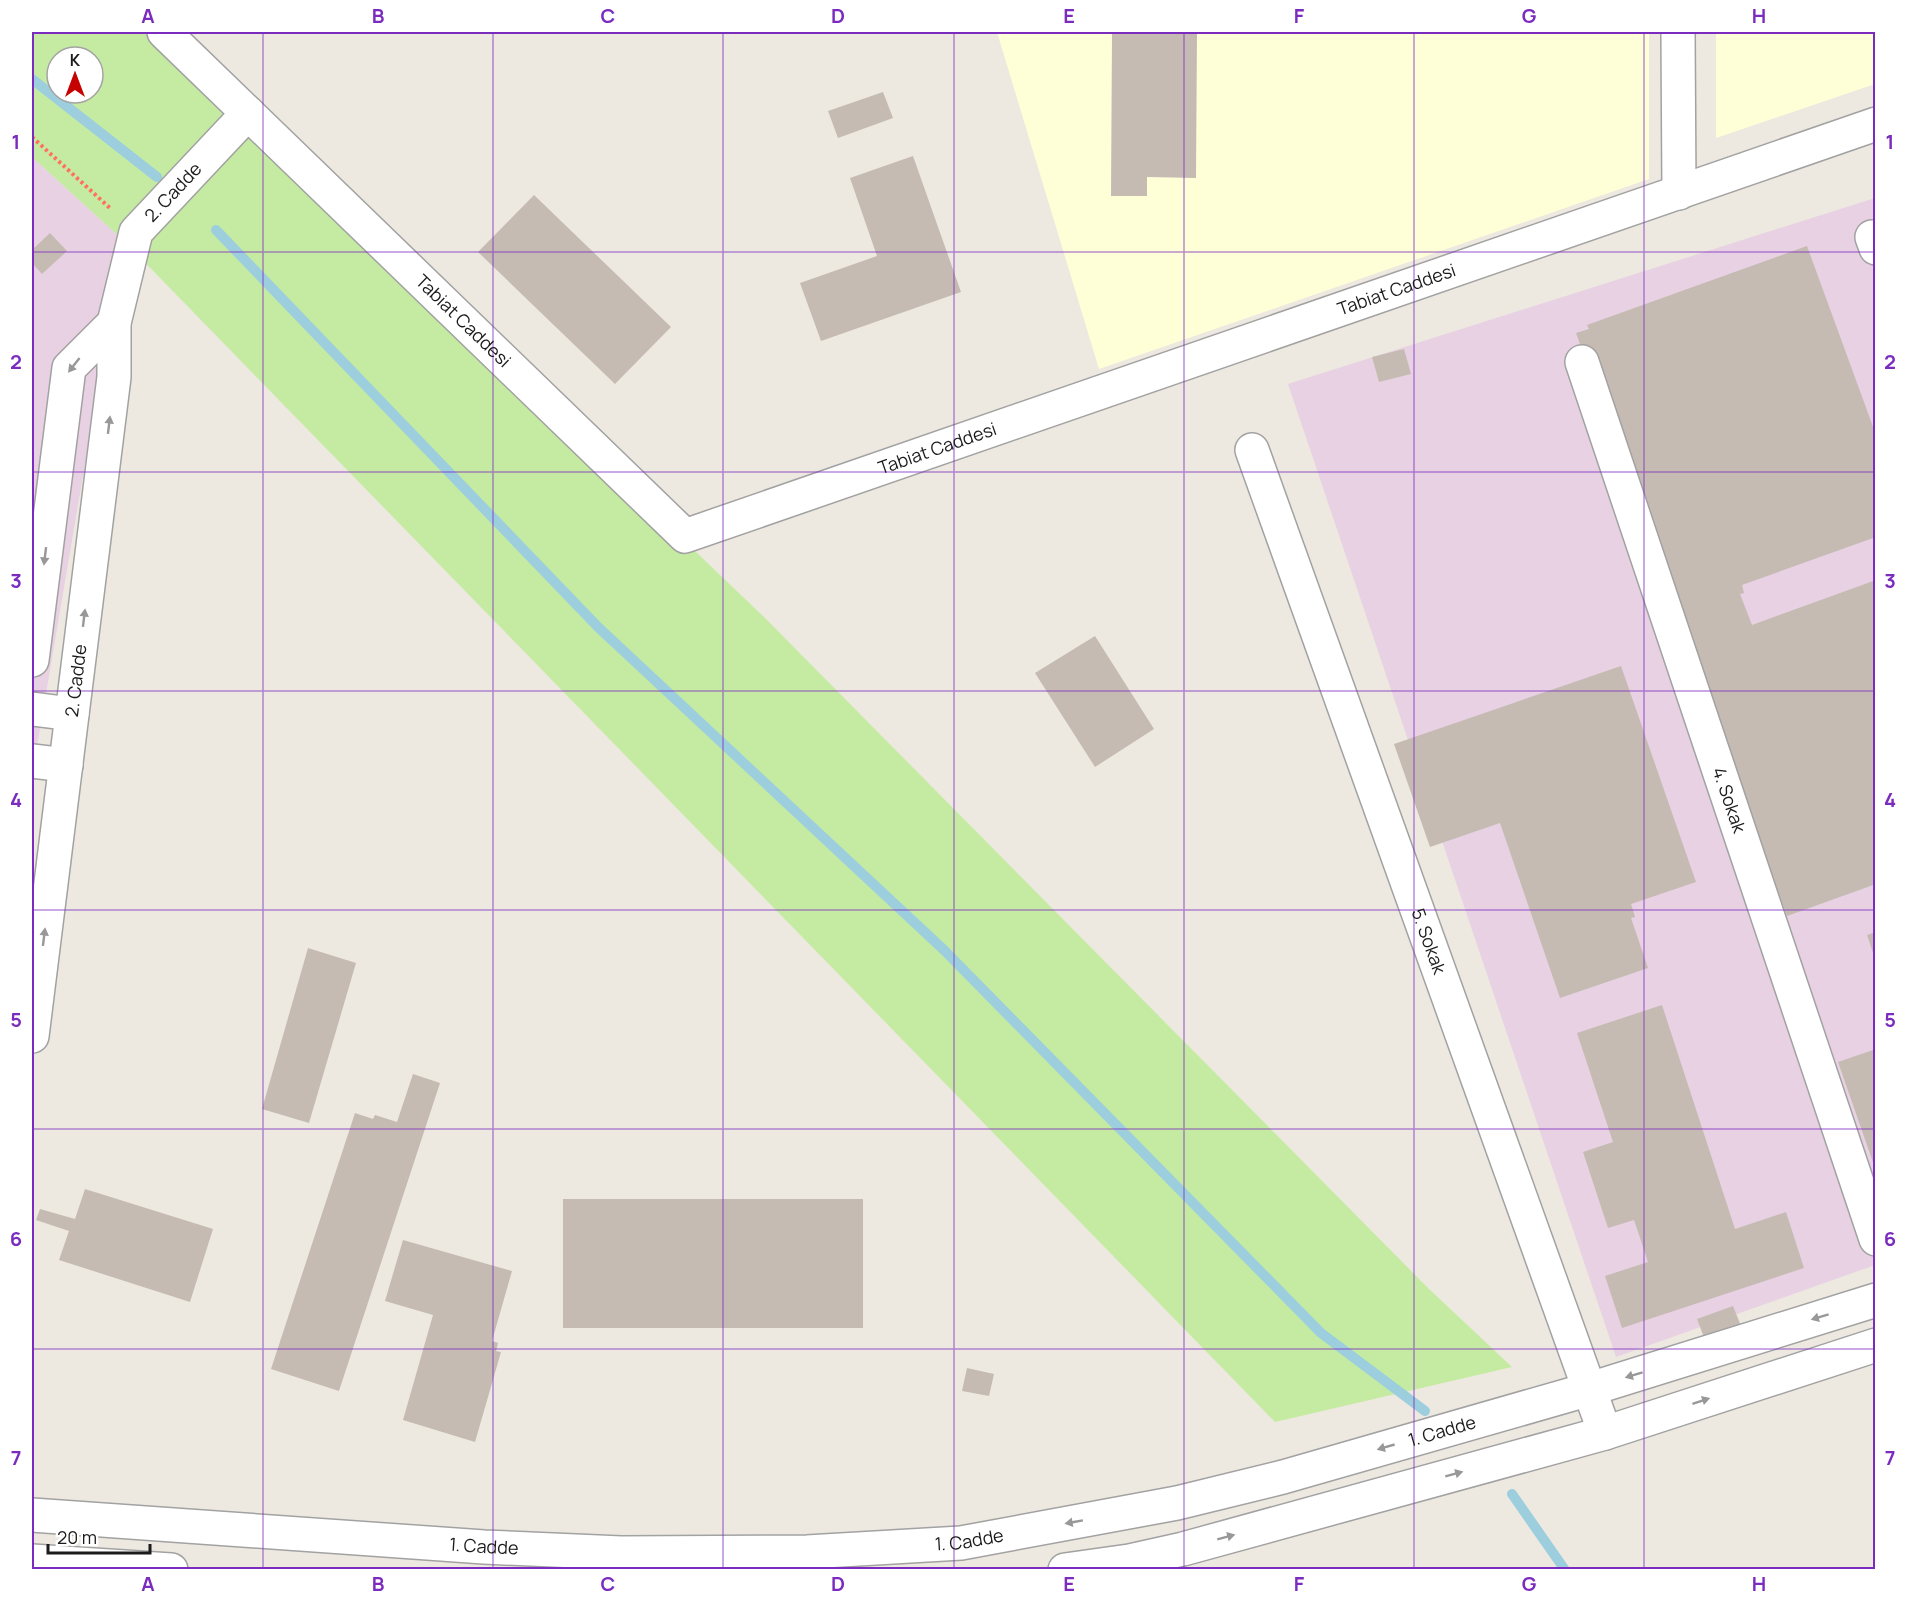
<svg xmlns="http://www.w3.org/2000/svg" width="1907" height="1601" font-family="Manrope,sans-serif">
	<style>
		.industrial { fill: #e7d1e2 }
		.education { fill: #ffffd7 }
		.grass { fill: #c5eba2; fill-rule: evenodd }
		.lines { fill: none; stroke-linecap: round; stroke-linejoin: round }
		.stream { stroke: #9dcede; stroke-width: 10 }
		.building { fill: #c5bbb3 }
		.minor-casing { stroke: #a2a2a2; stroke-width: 36 }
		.path { stroke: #ff715f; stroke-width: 4; stroke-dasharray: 3 3; stroke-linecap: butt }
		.minor { stroke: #fff; stroke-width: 33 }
		.oneway { fill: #989898 }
		.grid { fill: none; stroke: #7b2cbf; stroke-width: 1.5; stroke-opacity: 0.55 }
		.labels { text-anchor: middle; stroke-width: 5; stroke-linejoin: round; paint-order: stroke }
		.street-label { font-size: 18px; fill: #1b1b1b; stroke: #fff }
		.neatline { fill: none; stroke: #7b2cbf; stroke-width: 2 }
		.grid-label { font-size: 20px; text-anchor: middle; font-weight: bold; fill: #7b2cbf }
	</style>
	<rect width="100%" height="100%" fill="#ede9e0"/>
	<!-- industrial -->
	<path class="industrial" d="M32,157L123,240L32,776Z
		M1875,198V1265L1616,1357L1288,384Z"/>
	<!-- education -->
	<path class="education" d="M997,32H1649V179L1099,369Z
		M1716,32H1875V84L1716,138Z"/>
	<!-- grass -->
	<path class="grass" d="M32,32H152L765,618L1428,1288L1512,1367L1275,1422L123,240L32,157ZM57,57H93V93H57Z"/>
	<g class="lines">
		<!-- stream -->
		<path class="stream" d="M32,79L157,177
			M216,230L598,627L944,950L1321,1333L1425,1411
			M1512,1494L1565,1570"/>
	</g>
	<!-- building -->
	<path class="building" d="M1112,32H1197L1196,178L1147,177V196H1111Z
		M883,92L893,118L838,138L828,111Z
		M913,156L961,292L821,341L800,283L877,256L850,178Z
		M534,195L671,327L615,384L478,252Z
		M50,233L67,251L42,274L32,263V250Z
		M1807,246L1876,435V537L1742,585L1744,593L1740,594L1752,625L1876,580V884L1787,916L1576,333L1589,329L1587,325Z
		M1404,349L1411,374L1379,382L1372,357Z
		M1095,636L1154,729L1095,767L1035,673Z
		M1621,666L1696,882L1631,904L1635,917L1631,918L1648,968L1560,998L1500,823L1430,847L1394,744Z
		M1876,932V959H1875L1867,935Z
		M308,948L356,963L309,1123L262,1109Z
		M1662,1005L1735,1229L1786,1212L1804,1268L1622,1328L1605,1276L1648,1262L1634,1220L1608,1228L1583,1152L1613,1142L1577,1033Z
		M1876,1049V1168H1875L1838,1062Z
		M413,1074L440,1083L339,1391L271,1369L355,1113L373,1119L375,1115L397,1122Z
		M85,1189L213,1229L190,1302L59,1260L69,1231L36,1220L40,1209L75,1219Z
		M563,1199H863V1328H563Z
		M403,1240L512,1271L492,1341L498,1343L496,1351L501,1352L475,1442L403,1420L433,1315L385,1301Z
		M1733,1306L1741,1326L1705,1340L1697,1319Z
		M967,1368L994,1374L989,1396L962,1391Z"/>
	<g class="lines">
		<!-- minor casing -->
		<g class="minor-casing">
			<g id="minor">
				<path id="s1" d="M164,32L685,536L1876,124"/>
				<path d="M1678,32L1679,193"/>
				<path d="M1872,237L1876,248"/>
				<path id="s2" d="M1582,362L1876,1239"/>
				<path id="s3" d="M1252,450L1605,1433"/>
				<path d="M32,660L69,368L114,323"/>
				<path d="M32,709L72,714"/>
				<path d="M32,761L66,765"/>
				<path id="s4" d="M32,1036L114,377V323L136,232L248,113"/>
				<path id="s5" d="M32,1515L484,1547L621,1553L807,1552L961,1543L1177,1503L1283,1477L1590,1389L1876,1300"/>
				<path d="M32,1561L171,1570"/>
				<path d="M1065,1570L1129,1561L1183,1549L1605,1433L1876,1345"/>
			</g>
		</g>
		<!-- path -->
		<path class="path" d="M32,137L111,209"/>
		<!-- minor -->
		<use href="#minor" class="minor"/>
	</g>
	<!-- one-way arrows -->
	<defs><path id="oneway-solid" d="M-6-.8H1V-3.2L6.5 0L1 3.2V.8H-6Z" transform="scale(1.5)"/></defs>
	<g class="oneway">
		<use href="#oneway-solid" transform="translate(74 365) rotate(128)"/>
		<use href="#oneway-solid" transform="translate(109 425) rotate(-83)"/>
		<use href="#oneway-solid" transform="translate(45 556) rotate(97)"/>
		<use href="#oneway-solid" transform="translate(84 618) rotate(-83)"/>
		<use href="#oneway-solid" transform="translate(44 937) rotate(-83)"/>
		<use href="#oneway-solid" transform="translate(1820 1317) rotate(163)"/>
		<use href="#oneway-solid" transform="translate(1634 1375) rotate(163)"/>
		<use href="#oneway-solid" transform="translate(1701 1401) rotate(-18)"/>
		<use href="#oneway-solid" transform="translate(1386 1447) rotate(164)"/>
		<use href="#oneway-solid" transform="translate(1454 1474) rotate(-15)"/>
		<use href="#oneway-solid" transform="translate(1074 1522) rotate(170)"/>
		<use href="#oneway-solid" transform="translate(1226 1537) rotate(-15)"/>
	</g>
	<!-- grid -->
	<path class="grid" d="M263,32V1570M493,32V1570M723,32V1570M954,32V1570M1184,32V1570M1414,32V1570M1644,32V1570M32,252H1876M32,472H1876M32,691H1876M32,910H1876M32,1129H1876M32,1349H1876"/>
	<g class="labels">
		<!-- street labels -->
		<g class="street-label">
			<text dy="6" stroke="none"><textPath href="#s4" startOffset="866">2. Cadde</textPath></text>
			<text dy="6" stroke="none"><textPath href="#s1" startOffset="1478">Tabiat Caddesi</textPath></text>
			<text dy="6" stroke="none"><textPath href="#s1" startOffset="416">Tabiat Caddesi</textPath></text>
			<text dy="6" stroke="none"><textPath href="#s1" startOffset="992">Tabiat Caddesi</textPath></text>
			<text dy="6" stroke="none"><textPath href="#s4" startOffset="358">2. Cadde</textPath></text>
			<text dy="6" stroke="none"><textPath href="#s2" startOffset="462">4. Sokak</textPath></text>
			<text dy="6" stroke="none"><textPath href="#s3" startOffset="522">5. Sokak</textPath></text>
			<text dy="6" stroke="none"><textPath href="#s5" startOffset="1425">1. Cadde</textPath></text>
			<text dy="6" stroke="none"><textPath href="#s5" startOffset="939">1. Cadde</textPath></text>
			<text dy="6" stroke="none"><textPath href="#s5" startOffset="453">1. Cadde</textPath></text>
		</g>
	</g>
	<!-- border -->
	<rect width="1907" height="1601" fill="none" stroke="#ffffff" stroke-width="66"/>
	<!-- north arrow -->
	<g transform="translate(75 75)"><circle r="28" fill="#ffffff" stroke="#a4a4a4" stroke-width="1.5"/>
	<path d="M0-4.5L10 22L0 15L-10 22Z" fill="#c60200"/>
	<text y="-9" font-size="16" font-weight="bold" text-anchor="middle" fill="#1b1b1b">K</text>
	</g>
	<!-- scale -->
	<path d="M48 1544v9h102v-9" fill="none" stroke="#1b1b1b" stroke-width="3"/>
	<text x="57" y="1544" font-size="18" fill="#1b1b1b" stroke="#ffffff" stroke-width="4.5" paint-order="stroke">20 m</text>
	<rect x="33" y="33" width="1841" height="1535" class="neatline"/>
	<g class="grid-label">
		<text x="148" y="23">A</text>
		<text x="378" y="23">B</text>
		<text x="608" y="23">C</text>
		<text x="838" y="23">D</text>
		<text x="1069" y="23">E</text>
		<text x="1299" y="23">F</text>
		<text x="1529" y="23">G</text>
		<text x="1759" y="23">H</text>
		<text x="16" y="149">1</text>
		<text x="1890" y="149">1</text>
		<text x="16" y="369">2</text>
		<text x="1890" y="369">2</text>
		<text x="16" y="588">3</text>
		<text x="1890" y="588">3</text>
		<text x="16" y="807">4</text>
		<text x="1890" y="807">4</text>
		<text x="16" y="1027">5</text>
		<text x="1890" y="1027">5</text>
		<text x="16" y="1246">6</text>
		<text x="1890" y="1246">6</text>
		<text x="16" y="1465">7</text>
		<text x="1890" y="1465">7</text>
		<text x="148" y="1591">A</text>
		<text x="378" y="1591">B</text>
		<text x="608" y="1591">C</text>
		<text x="838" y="1591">D</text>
		<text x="1069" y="1591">E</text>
		<text x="1299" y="1591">F</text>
		<text x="1529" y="1591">G</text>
		<text x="1759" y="1591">H</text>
	</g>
</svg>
